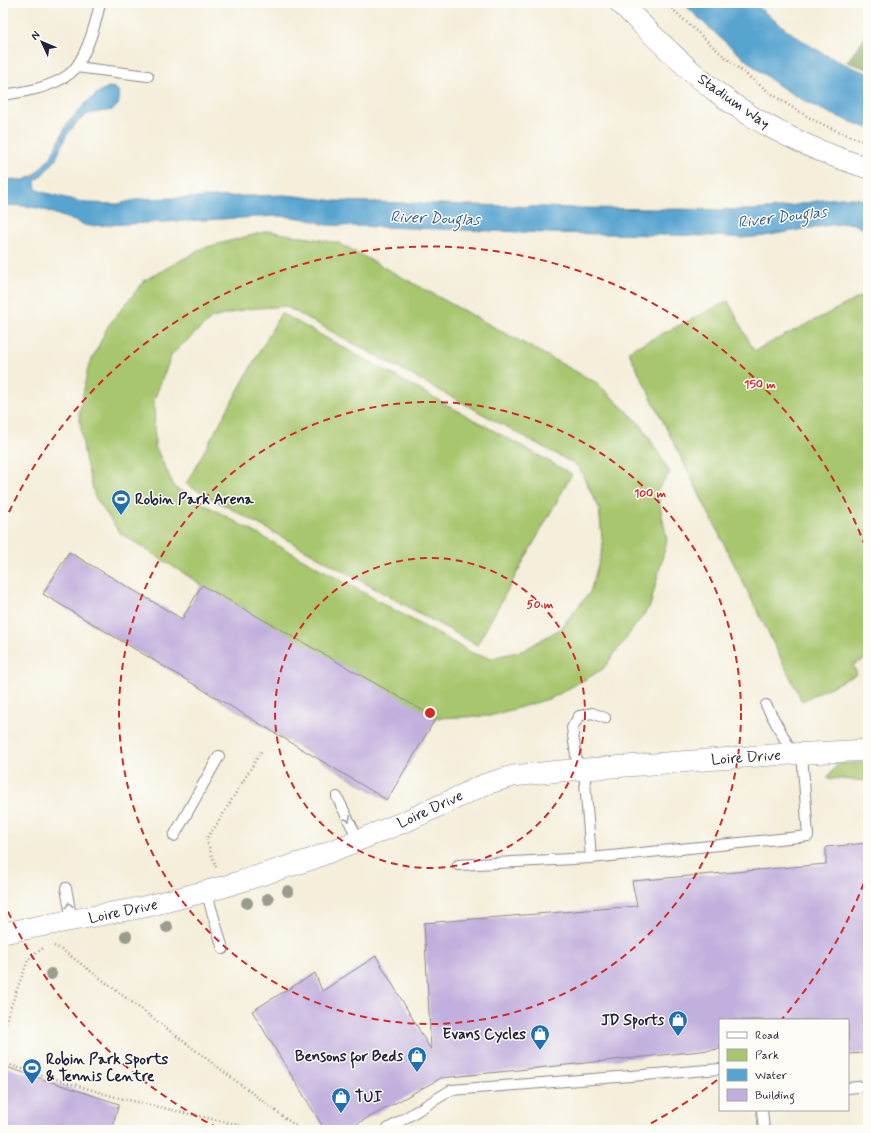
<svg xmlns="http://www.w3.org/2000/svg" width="871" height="1133" font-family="Mynerve,sans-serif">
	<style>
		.green { fill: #a7c66d; stroke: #647454; fill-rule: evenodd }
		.forest { fill: #85ab60; stroke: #54664e }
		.water { fill: #58a4d0; stroke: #3d6386 }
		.building { fill: #c1afdd }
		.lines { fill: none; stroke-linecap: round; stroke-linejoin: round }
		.lane-casing { stroke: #8b888a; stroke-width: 12 }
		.street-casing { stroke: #8b888a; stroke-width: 22 }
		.path { stroke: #8b888a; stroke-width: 2.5; stroke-dasharray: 1 3; stroke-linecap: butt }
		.lane { stroke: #fff; stroke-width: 10 }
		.street { stroke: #fff; stroke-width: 21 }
		.tree { fill: #9a9d8c }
		.oneway { stroke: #9c9ca7 }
		.ring { fill: none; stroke: #d62828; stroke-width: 2; stroke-dasharray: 7 5 }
		.labels { text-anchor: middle; stroke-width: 3; stroke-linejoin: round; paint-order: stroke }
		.street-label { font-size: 15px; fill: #22223b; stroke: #fdfcf7 }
		.poi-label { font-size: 15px; font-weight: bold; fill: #22223b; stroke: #fdfcf7; text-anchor: start }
		.water-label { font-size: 16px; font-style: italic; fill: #3a5c7e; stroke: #fdfcf7 }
		.centre { fill: #d62828; stroke: #fdfcf7; stroke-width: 2 }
		.ring-label { font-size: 12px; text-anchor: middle; font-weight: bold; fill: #d62828; stroke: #fdfcf7; stroke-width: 3; stroke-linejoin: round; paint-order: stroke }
	</style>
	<rect width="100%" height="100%" fill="#fdfcf7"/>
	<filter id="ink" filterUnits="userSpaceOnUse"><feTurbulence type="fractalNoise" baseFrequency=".025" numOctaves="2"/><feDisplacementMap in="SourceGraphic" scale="8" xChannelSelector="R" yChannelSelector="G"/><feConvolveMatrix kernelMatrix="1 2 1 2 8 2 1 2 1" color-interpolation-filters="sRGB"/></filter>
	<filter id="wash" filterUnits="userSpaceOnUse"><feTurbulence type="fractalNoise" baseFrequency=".012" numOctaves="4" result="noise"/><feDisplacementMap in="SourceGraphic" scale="16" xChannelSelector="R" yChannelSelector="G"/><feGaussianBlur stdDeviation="0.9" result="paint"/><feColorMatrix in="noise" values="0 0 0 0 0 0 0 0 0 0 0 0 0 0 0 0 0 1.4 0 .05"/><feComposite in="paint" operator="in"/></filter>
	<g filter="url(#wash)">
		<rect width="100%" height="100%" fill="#f4eeda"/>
		<!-- green -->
		<path class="green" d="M268,231L339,243L597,383L641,425L670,472L657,491L667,540L650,606L603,669L552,698L490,716L436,718L387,800L43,594L69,552L182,619L202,585L120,533L95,497L85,458L79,415L88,368L108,326L145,280L203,248ZM285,306L578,466L599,508L603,548L590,592L560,629L524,650L492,658L474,654L175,488L155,446L154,400L172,354L212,318L247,309Z
			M868,293V658L853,665L857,674L802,701L628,351L728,301L754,351Z
			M281,313L572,474L477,645L186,484Z
			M868,762V781L827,778L838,764Z"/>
		<!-- forest -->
		<path class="forest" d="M868,33V69L847,62Z"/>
		<!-- water -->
		<path class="water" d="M683,3H754C787,32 826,60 868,73V128C834,116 799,101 770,79C740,56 710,29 683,3Z
			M109,87L115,88L119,92V100L118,105L112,110L88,114L78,121L66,136L55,161L35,182L36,189L42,192L86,203L118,204L140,199L284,195C301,196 318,199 336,201L576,208L751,210C760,209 770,209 779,208C801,205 849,191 868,202V232L854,224L845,223L810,228L764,236L742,238L718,236L549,233L326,225C310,219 296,217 279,216L88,226L42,209L25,206L3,205V179L24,180L34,175L51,157L67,124L86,103L100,91Z"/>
		<g id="blocks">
			<!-- building -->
			<path class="building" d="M69,552L182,619L202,585L436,718L387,800L43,594Z
				M868,843V1053L848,1054V1020H720V1049L441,1078L346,1130H325L252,1011L315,973L322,991L376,956L431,1050L424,923L637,906L632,881L826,864V847Z
				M3,1066L119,1104L111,1130H3Z"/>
		</g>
	</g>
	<g filter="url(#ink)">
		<use href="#blocks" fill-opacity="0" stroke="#8b888a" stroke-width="1"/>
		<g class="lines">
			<!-- lane casing -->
			<g class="lane-casing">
				<path id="lane" d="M76,67L148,76
					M3,95C24,92 50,88 68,75C85,63 96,23 100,3
					M766,705L793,754
					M578,769L572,728L579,716L592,713L605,718
					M584,769L591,858
					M337,797L359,841
					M174,836L219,756
					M458,865L591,858L808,836L802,753
					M66,888L72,921
					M206,891L223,949
					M848,1088L868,1086
					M762,1110L764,1130
					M386,1130L451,1090L720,1069"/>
			</g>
			<!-- street casing -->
			<g class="street-casing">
				<path id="street" d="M620,3C652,34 684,67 719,94C764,128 814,151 868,168
					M3,933L144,907L223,887L312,859L411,819L486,784L513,776L560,771L772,755L868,750"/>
			</g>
			<!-- path -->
			<path class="path" d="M666,3C712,46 758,90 814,120C831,129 850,136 868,143
				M216,867L206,839L217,824L262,750
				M54,946L64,951L301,1130
				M3,1034L9,1011L28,960L43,948
				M3,1063L115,1097L260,1130"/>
			<!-- lane -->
			<use href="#lane" class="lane"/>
			<!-- street -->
			<use href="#street" class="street"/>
		</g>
		<!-- trees -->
		<g class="tree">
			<circle cx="288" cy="891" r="6"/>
			<circle cx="268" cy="899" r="6"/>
			<circle cx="247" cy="903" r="6"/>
			<circle cx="167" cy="927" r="6"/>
			<circle cx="126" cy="936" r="6"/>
			<circle cx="51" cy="974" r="6"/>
		</g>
		<!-- one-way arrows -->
		<defs><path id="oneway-chevron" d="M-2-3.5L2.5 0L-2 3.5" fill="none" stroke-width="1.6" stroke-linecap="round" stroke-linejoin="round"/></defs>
		<g class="oneway">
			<use href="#oneway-chevron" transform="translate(348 819) rotate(64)"/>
			<use href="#oneway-chevron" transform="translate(69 905) rotate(-100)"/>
		</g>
	</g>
	<!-- distance rings -->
	<g class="ring">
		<circle cx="430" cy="713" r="155"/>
		<circle cx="430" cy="713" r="311"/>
		<path d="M868 872A466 466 0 0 1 782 1019M717 1080A466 466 0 0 1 642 1128M218 1128A466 466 0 0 1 4 903M4 523A466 466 0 0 1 868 554"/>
	</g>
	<!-- icons -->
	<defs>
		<g id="stadium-pin" transform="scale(1)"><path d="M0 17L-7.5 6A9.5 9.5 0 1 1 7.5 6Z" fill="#1f6fb2" stroke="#fdfcf7"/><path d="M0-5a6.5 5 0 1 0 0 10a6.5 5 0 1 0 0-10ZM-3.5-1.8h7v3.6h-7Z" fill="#fff"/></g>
		<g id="shop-pin" transform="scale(1)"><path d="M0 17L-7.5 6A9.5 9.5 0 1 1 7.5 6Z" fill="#1f6fb2" stroke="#fdfcf7"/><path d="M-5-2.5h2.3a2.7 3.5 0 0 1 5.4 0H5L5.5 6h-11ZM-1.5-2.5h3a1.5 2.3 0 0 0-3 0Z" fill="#fff"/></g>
	</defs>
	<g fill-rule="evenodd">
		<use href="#stadium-pin" x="121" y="499"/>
		<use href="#shop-pin" x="678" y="1020"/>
		<use href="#shop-pin" x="540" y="1034"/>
		<use href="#shop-pin" x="417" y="1056"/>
		<use href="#stadium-pin" x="32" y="1068"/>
		<use href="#shop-pin" x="341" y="1097"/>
	</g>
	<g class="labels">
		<!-- street labels -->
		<g class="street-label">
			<text transform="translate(734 101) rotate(35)" y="5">Stadium Way</text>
			<text transform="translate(746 757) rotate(-4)" y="5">Loire Drive</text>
			<text transform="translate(430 809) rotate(-25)" y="5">Loire Drive</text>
			<text transform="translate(123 911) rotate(-12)" y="5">Loire Drive</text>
		</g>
		<!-- poi labels -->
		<g class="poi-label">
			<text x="135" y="504">Robin Park Arena</text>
			<text x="664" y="1025" text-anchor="end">JD Sports</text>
			<text x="526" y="1039" text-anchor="end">Evans Cycles</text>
			<text x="403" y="1061" text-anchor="end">Bensons for Beds</text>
			<text x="46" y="1064">Robin Park Sports<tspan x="46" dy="17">&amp; Tennis Centre</tspan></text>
			<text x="355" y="1102">TUI</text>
		</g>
		<!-- water labels -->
		<g class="water-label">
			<text transform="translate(782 216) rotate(-7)" y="6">River Douglas</text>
			<text transform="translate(435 217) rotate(2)" y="6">River Douglas</text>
		</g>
	</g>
	<circle cx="430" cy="713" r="6" class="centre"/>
	<g class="ring-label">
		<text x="760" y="388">150 m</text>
		<text x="650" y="497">100 m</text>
		<text x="540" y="608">50 m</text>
	</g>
	<!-- margin -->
	<rect width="871" height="1133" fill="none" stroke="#fdfcf7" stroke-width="16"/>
	<!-- legend -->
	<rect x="719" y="1019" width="130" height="92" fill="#fdfcf7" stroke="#a5a5ac"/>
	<rect x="727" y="1032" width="20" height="6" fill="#ffffff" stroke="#a5a5ac"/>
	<text x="755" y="1039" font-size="12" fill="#22223b">Road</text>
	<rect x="727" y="1049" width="20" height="12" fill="#a7c66d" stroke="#a5a5ac"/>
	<text x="755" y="1059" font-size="12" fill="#22223b">Park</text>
	<rect x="727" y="1069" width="20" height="12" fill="#58a4d0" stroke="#a5a5ac"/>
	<text x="755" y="1079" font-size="12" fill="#22223b">Water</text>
	<rect x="727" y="1089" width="20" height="12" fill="#c1afdd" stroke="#a5a5ac"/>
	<text x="755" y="1099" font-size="12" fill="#22223b">Building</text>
	<!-- north arrow -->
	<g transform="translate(42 42) rotate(314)" stroke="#fdfcf7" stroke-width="3" paint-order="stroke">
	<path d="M0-3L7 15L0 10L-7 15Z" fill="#22223b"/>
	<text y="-6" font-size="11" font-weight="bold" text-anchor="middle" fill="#22223b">N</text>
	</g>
</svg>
